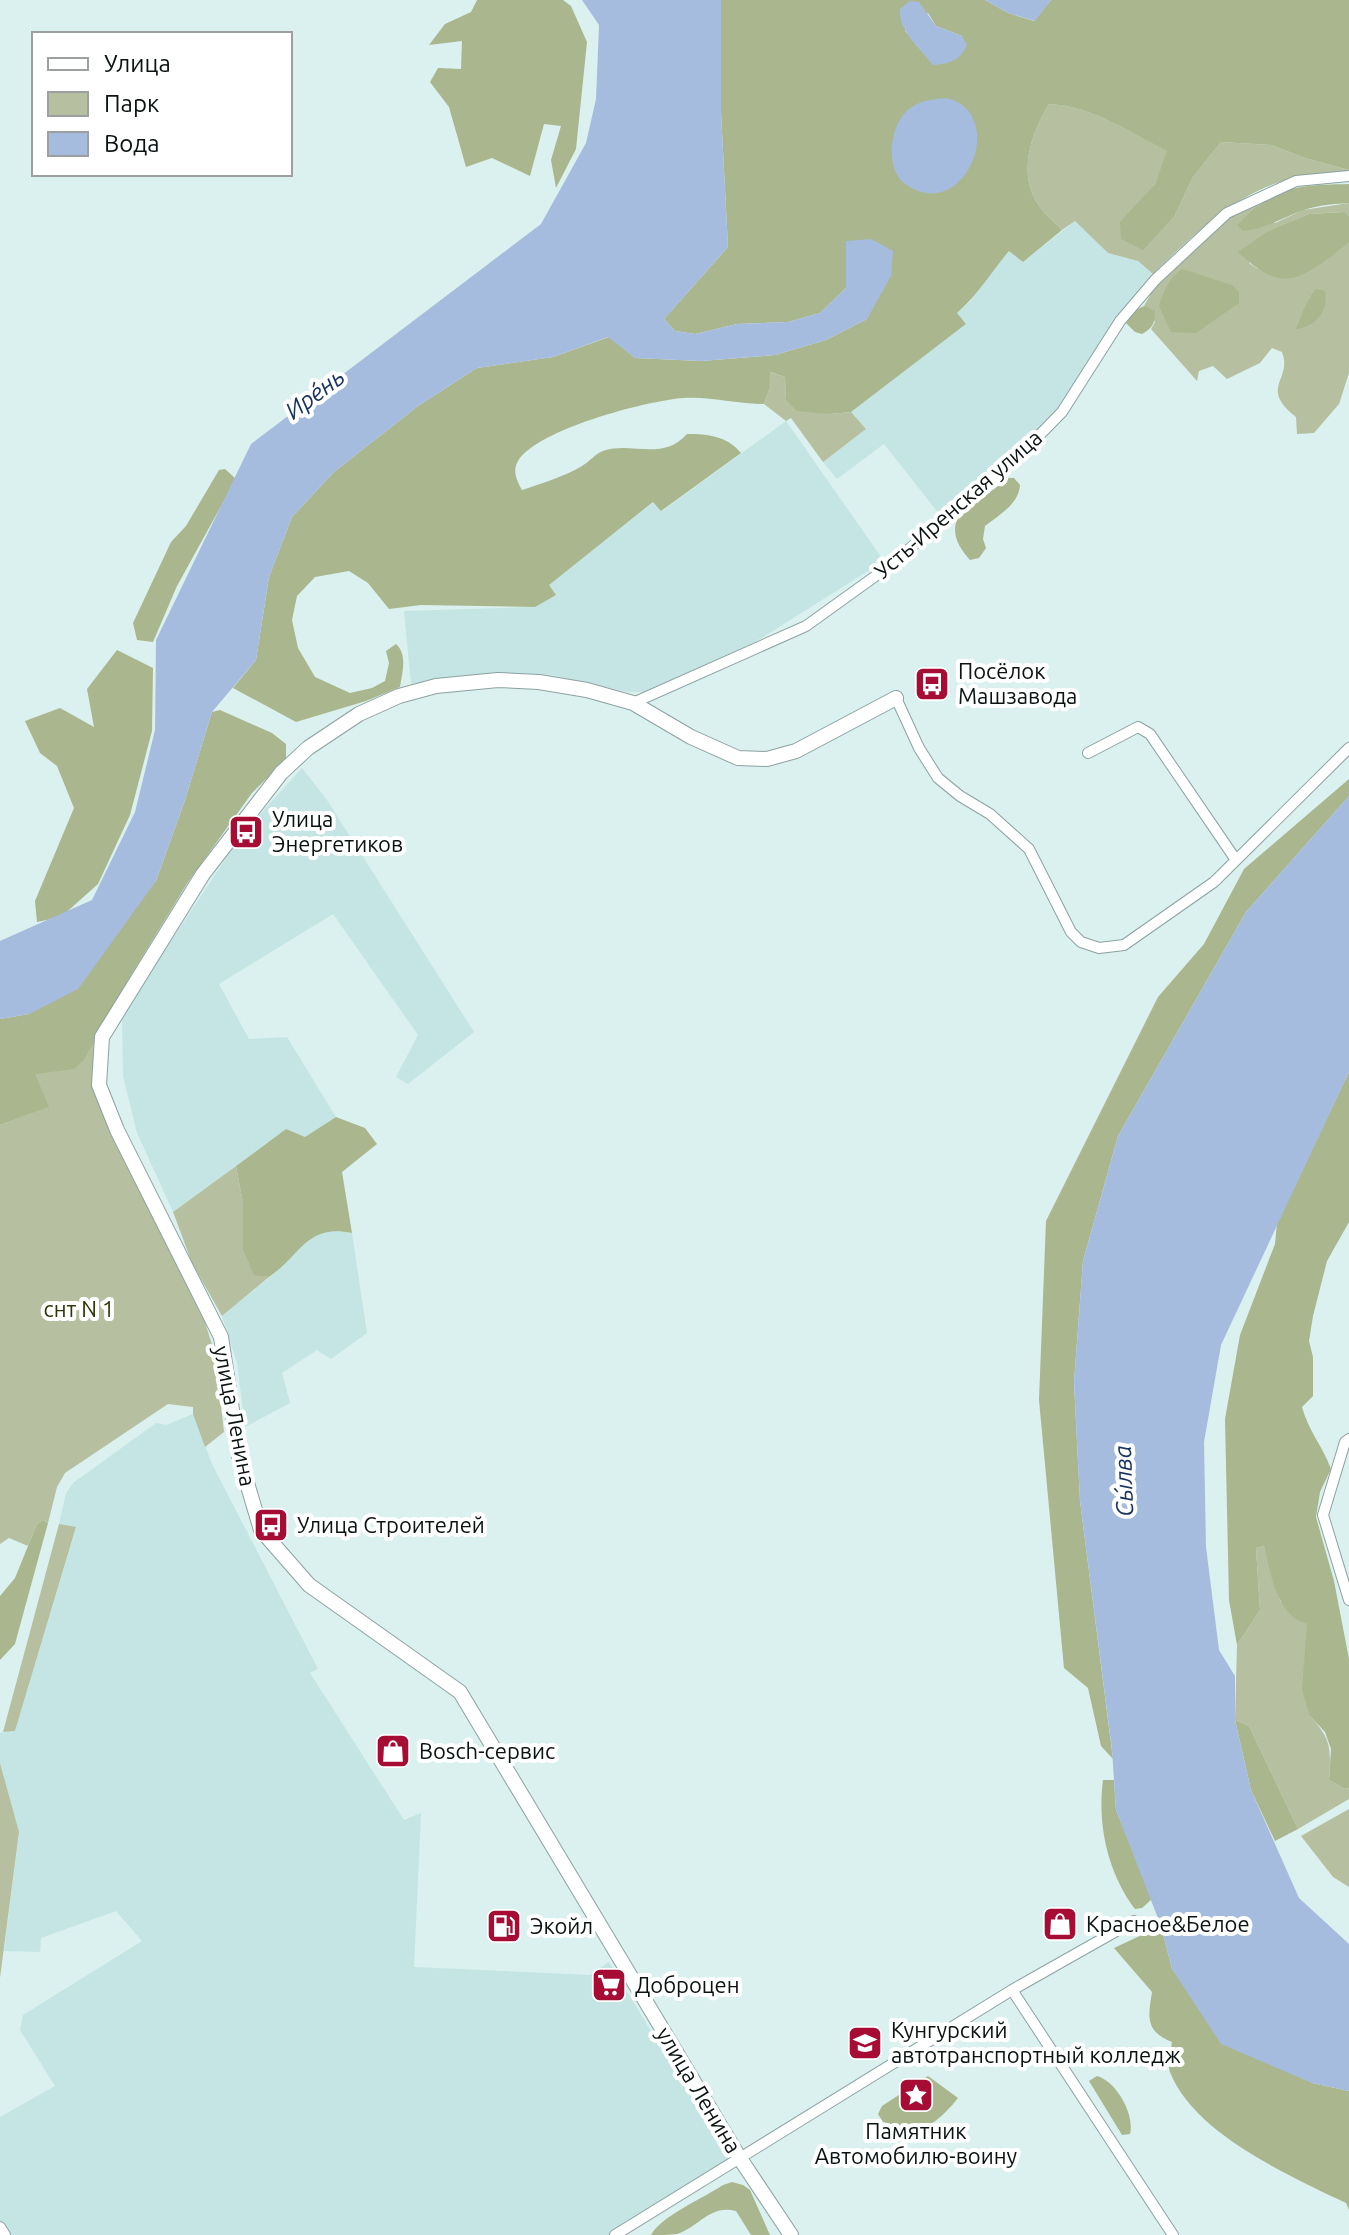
<svg xmlns="http://www.w3.org/2000/svg" width="1349" height="2235" font-family="Ubuntu,sans-serif">
	<style>
		.built { fill: #c4e5e3 }
		.green { fill: #b6bf9f }
		.forest { fill: #aab68e; fill-rule: evenodd }
		.water { fill: #a6bcdf }
		.lines { fill: none; stroke-linecap: round; stroke-linejoin: round }
		.street-casing { stroke: #8ca2a1; stroke-width: 12 }
		.secondary-casing { stroke: #8ca2a1; stroke-width: 16 }
		.street { stroke: #fff; stroke-width: 10 }
		.secondary { stroke: #fff; stroke-width: 14 }
		.labels { text-anchor: middle; stroke-width: 8; stroke-linejoin: round; paint-order: stroke }
		.street-label { font-size: 22px; fill: #0a1212; stroke: #fff }
		.poi-label { font-size: 22px; fill: #0a1212; stroke: #fff; text-anchor: start }
		.park-label { font-size: 22px; fill: #2c3606; stroke: #fff }
		.water-label { font-size: 24px; font-style: italic; fill: #17325e; stroke: #fff }
	</style>
	<rect width="100%" height="100%" fill="#daf1ef"/>
	<!-- built -->
	<path class="built" d="M1075,221L1108,253L1138,261L1153,274L1116,319L1058,411L1004,463L940,515L884,444L837,479L823,462L866,429L851,412L966,324L957,313L971,301L975,292L1010,250L1023,262Z
		M786,421L884,561L749,646L644,692H628L551,675L515,673L411,684L404,611L535,607L548,585L654,502L662,511Z
		M302,768L327,800L474,1032L408,1084L396,1077L418,1035L333,914L219,984L249,1039L287,1037L336,1117L305,1137L286,1129L173,1212L137,1133L123,1076L122,1015L242,834Z
		M330,1229L352,1233L367,1333L331,1359L317,1350L282,1373L290,1403L245,1427L237,1363L222,1316L280,1269L300,1248L315,1236Z
		M193,1414L212,1464L318,1669L310,1673L404,1820L421,1813L414,1967L590,1975L609,1962L729,2159L612,2235H0V2117L55,2086L20,2030L23,2015L142,1941L116,1911L41,1938L40,1952L4,1951L19,1833L0,1763V1733L15,1731L76,1528L59,1524L66,1493L73,1483L156,1423L166,1425Z"/>
	<!-- green -->
	<path class="green" d="M1049,104C1092,106 1129,132 1168,151L1155,184L1147,194L1175,215L1193,177L1221,142L1271,145L1305,158L1349,170V173C1333,174 1316,174 1300,177C1241,187 1194,234 1153,274L1138,261L1108,253L1075,221L1062,230C1054,221 1042,212 1036,201C1018,169 1032,133 1049,104Z
		M1349,203V216L1343,212L1309,214L1291,222L1249,263L1258,269L1332,255L1349,243V373L1339,404L1314,433L1297,434L1296,417C1258,387 1293,380 1282,352L1272,348L1260,363L1227,379L1213,366L1199,371L1197,381L1151,329L1155,322L1144,306L1158,281L1228,218L1257,204L1275,223L1303,210Z
		M769,372L785,377L786,399L830,414L851,412L866,429L823,462L791,418L786,421L764,404L769,390Z
		M94,1042V1082L203,1316L215,1354L224,1432L205,1447L193,1414V1407L168,1404L65,1473L57,1487L48,1523L43,1520L37,1524L28,1546L9,1538L0,1544V1125L48,1107L34,1074L85,1059Z
		M236,1166L243,1203V1251L254,1274L269,1277L222,1316L192,1263L173,1212Z
		M59,1524L76,1527L15,1731L3,1732Z
		M1264,1546L1280,1601L1307,1624L1310,1716C1332,1740 1331,1749 1329,1780L1345,1789L1349,1788V1799L1298,1829L1249,1726L1235,1720L1237,1645L1260,1610L1256,1548Z
		M0,1763L19,1832L0,1978Z
		M1349,1809V1887L1333,1877L1301,1836Z"/>
	<!-- forest -->
	<path class="forest" d="M477,0H563L571,6L587,42L576,149L556,188L551,160L561,126L544,124L530,176L492,158L466,167L449,107L430,82L438,68L461,69L462,41L429,45L445,24L471,12Z
		M721,0H985L1008,13L1034,21L1051,0H1349V170L1305,158L1271,145L1221,142L1193,177L1175,215L1143,250L1121,239L1120,222L1155,184L1167,151C1129,132 1092,106 1049,104C1032,133 1018,169 1036,201C1042,212 1054,221 1062,230L1023,262L1009,251C992,271 977,296 957,313L966,324L851,412L830,414L797,411L786,400L785,377L770,372L769,390L764,404C737,404 709,396 683,398C646,401 538,429 518,461C512,471 517,481 522,490C543,483 563,477 582,466C589,462 595,454 603,451C632,441 662,462 687,434C708,434 727,436 741,453L661,511L653,502L549,585L556,595L535,607L421,605L389,609L368,583L349,571L315,577L297,596L292,620L298,648L315,677L350,693L372,688L385,681L389,663L386,651L396,644C408,655 402,673 400,687L366,701L296,722L233,688L256,660L269,577L292,517L334,472L418,406L477,368L553,357L609,337L635,358L701,361L775,355L826,340L867,319L846,241V288L820,313L788,322L737,324L695,334L675,331L664,319L728,247L721,112ZM928,13L936,26L962,36L918,45L905,31Z
		M1349,184V203C1334,204 1319,205 1304,210C1283,217 1266,229 1243,231L1237,225C1275,186 1296,185 1349,184Z
		M1344,212L1349,216V243C1302,277 1286,298 1238,252L1267,232L1309,214Z
		M1182,269L1232,285L1239,292V303L1196,333L1171,332L1159,306C1164,290 1168,279 1182,269Z
		M1316,289L1325,291C1329,310 1316,327 1296,329C1300,319 1308,297 1316,289Z
		M1144,306L1155,311C1155,323 1153,328 1142,334L1135,332L1126,323L1136,310Z
		M225,469L236,479L177,586L153,642L137,640L133,623L171,542L186,526L219,470Z
		M1009,478H1014L1020,485C1019,504 999,515 985,526L983,539L986,548L979,558L970,560C958,547 949,531 960,514Z
		M117,650L153,668L152,731L130,815L98,884L61,917L37,922L35,901L74,808L57,766L40,753L25,721L60,708L94,727L87,689Z
		M220,710L272,733L286,744V759L252,793L188,882L128,980L85,1059L74,1069L35,1074L49,1107L0,1125V1019L29,1014L156,881L185,800L212,712Z
		M1349,779V796L1246,912L1118,1136L1083,1261L1074,1382L1080,1501L1113,1759L1101,1746L1088,1688L1064,1668L1039,1400L1046,1221L1158,997L1204,944L1244,869Z
		M1349,1072V1222L1327,1261L1313,1316L1309,1341L1313,1357V1396L1302,1407C1308,1430 1323,1447 1331,1469L1320,1492L1316,1517L1334,1581L1349,1659V1788L1345,1789L1329,1780L1331,1749L1325,1732L1310,1716L1302,1690L1307,1624C1275,1613 1272,1576 1264,1546L1256,1548L1260,1610L1237,1645L1229,1600L1225,1419L1240,1335L1275,1244L1277,1223Z
		M336,1117L365,1128L377,1144L342,1172L352,1233C307,1223 300,1256 269,1277L254,1275L243,1251V1203L236,1166L286,1129L305,1137Z
		M43,1520L48,1523L15,1644L0,1660V1596L15,1578L37,1524Z
		M1235,1720L1249,1726L1298,1829L1275,1841L1251,1790Z
		M1103,1780H1114L1116,1810L1152,1899L1142,1908L1135,1909C1108,1873 1097,1825 1103,1780Z
		M1161,1926L1172,1969L1312,2083L1349,2091V2210L1346,2203C1290,2176 1194,2134 1170,2072C1167,2064 1171,2051 1172,2042C1145,2031 1148,2017 1152,1992L1114,1948Z
		M928,2076L958,2098C949,2110 929,2130 913,2132C910,2132 890,2123 883,2122L878,2114L882,2106Z
		M1097,2076C1116,2081 1135,2114 1130,2134L1122,2135L1089,2081Z
		M732,2182L743,2185L750,2190L770,2235H751L736,2211C710,2204 699,2227 677,2234C670,2235 659,2235 651,2235C661,2216 704,2198 723,2185Z"/>
	<!-- water -->
	<path class="water" d="M582,0H721V112L728,247L664,319L675,331L695,334L737,324L788,322L820,313L846,288V241L871,239L893,251L891,276L867,319L826,340L775,355L701,361L635,358L608,337L553,357L477,368L418,406L334,472L292,517L269,577L256,660L212,712L185,800L156,881L78,989L29,1014L0,1019V941L92,900L135,812L155,730L156,640L251,444L541,224L586,143L596,99L599,25Z
		M985,0H1051L1035,21L1008,13Z
		M910,1L919,2L936,26L962,36L967,45C961,60 949,64 933,65C920,48 898,31 900,9Z
		M947,98C1010,114 964,228 904,183C884,167 890,120 912,107C922,100 935,99 947,98Z
		M1349,796V1072L1221,1345L1204,1442L1206,1547L1219,1650L1235,1676V1720L1251,1790L1299,1898L1349,1944V2091L1312,2083L1221,2044L1172,1969L1161,1926L1116,1810L1112,1750L1080,1501L1074,1382L1083,1261L1118,1136L1246,912Z"/>
	<g class="lines">
		<!-- street casing -->
		<g class="street-casing">
			<path id="street" d="M896,698L919,748L938,778L960,796L990,814L1029,849L1071,932L1081,942L1099,948L1124,945L1214,882L1349,748
				M633,703L806,626L888,567L1019,456L1062,412L1120,321L1155,280L1227,213L1296,181L1349,176
				M1088,753L1138,727L1150,734L1236,860
				M1349,1439L1345,1442L1323,1515L1349,1600
				M1012,1990L1173,2235
				M0,2227L5,2235
				M615,2235L1012,1990L1134,1921"/>
		</g>
		<!-- secondary casing -->
		<g class="secondary-casing">
			<path id="secondary" d="M791,2235L739,2157L460,1692L309,1585L261,1530L239,1456L221,1337L117,1130L99,1085L102,1037L203,874L281,773L308,748L359,714L399,696L436,686L498,680L539,682L587,690L633,703L691,737L738,758L767,759L796,751L896,698"/>
		</g>
		<!-- street -->
		<use href="#street" class="street"/>
		<!-- secondary -->
		<use href="#secondary" class="secondary"/>
	</g>
	<!-- icons -->
	<defs>
		<g id="bus-square" transform="scale(1.8)"><rect x="-9" y="-9" width="18" height="18" rx="4" fill="#a60c34" stroke="#fff"/><path d="M-5-6H5V4H4V6H2V4H-2V6H-4V4H-5ZM-3.5-4V0h7V-4ZM-3.5 1.2v1.5H-2V1.2ZM2 1.2v1.5H3.5V1.2Z" fill="#fff"/></g>
		<g id="shop-square" transform="scale(1.8)"><rect x="-9" y="-9" width="18" height="18" rx="4" fill="#a60c34" stroke="#fff"/><path d="M-5-2.5h2.3a2.7 3.5 0 0 1 5.4 0H5L5.5 6h-11ZM-1.5-2.5h3a1.5 2.3 0 0 0-3 0Z" fill="#fff"/></g>
		<g id="fuel-square" transform="scale(1.8)"><rect x="-9" y="-9" width="18" height="18" rx="4" fill="#a60c34" stroke="#fff"/><path d="M-5.5-6h7V0h2V4h1.3V-2.5L3-4.5l.8-.8L6-3V5H2.5V1h-1V6h-7ZM-4.2-4.7v3.2H.2V-4.7Z" fill="#fff"/></g>
		<g id="supermarket-square" transform="scale(1.8)"><rect x="-9" y="-9" width="18" height="18" rx="4" fill="#a60c34" stroke="#fff"/><path d="M-6-5.5h2.5l.6 2H6L4.5 2H-2.5L-4.4-4H-6ZM-1.5 3.2a1.3 1.3 0 1 0 .1 0ZM3 3.2a1.3 1.3 0 1 0 .1 0Z" fill="#fff"/></g>
		<g id="university-square" transform="scale(1.8)"><rect x="-9" y="-9" width="18" height="18" rx="4" fill="#a60c34" stroke="#fff"/><path d="M0-5L7-2L0 1L-7-2ZM-4 1L0 2.5L4 1V4Q0 6-4 4Z" fill="#fff"/></g>
		<g id="sight-square" transform="scale(1.8)"><rect x="-9" y="-9" width="18" height="18" rx="4" fill="#a60c34" stroke="#fff"/><path d="M0-6L1.8-2.2L6-1.7L2.9 1.2L3.7 5.4L0 3.3L-3.7 5.4L-2.9 1.2L-6-1.7L-1.8-2.2Z" fill="#fff"/></g>
	</defs>
	<g fill-rule="evenodd">
		<use href="#bus-square" x="932" y="684"/>
		<use href="#bus-square" x="246" y="832"/>
		<use href="#bus-square" x="271" y="1525"/>
		<use href="#shop-square" x="393" y="1751"/>
		<use href="#shop-square" x="1060" y="1924"/>
		<use href="#fuel-square" x="504" y="1926"/>
		<use href="#supermarket-square" x="609" y="1985"/>
		<use href="#university-square" x="865" y="2043"/>
		<use href="#sight-square" x="916" y="2095"/>
	</g>
	<g class="labels">
		<!-- street labels -->
		<g class="street-label">
			<text transform="translate(958 504) rotate(-41)" y="8">Усть-Иренская улица</text>
			<text transform="translate(235 1416) rotate(79)" y="8">улица Ленина</text>
			<text transform="translate(699 2090) rotate(59)" y="8">улица Ленина</text>
		</g>
		<!-- poi labels -->
		<g class="poi-label">
			<text x="958" y="679">Посёлок<tspan x="958" dy="25">Машзавода</tspan></text>
			<text x="272" y="827">Улица<tspan x="272" dy="25">Энергетиков</tspan></text>
			<text x="297" y="1533">Улица Строителей</text>
			<text x="419" y="1759">Bosch-сервис</text>
			<text x="1086" y="1932">Красное&amp;Белое</text>
			<text x="530" y="1934">Экойл</text>
			<text x="635" y="1993">Доброцен</text>
			<text x="891" y="2038">Кунгурский<tspan x="891" dy="25">автотранспортный колледж</tspan></text>
			<text x="916" y="2139" text-anchor="middle">Памятник<tspan x="916" dy="25">Автомобилю-воину</tspan></text>
		</g>
		<!-- park labels -->
		<g class="park-label">
			<text x="79" y="1317">снт N 1</text>
		</g>
		<!-- water labels -->
		<g class="water-label">
			<text transform="translate(315 394) rotate(-37)" y="8">Ире́нь</text>
			<text transform="translate(1124 1481) rotate(-92)" y="8">Сы́лва</text>
		</g>
	</g>
	<!-- legend -->
	<rect x="32" y="32" width="260" height="144" fill="#ffffff" stroke="#9da0a0" stroke-width="2"/>
	<rect x="48" y="58" width="40" height="12" fill="#ffffff" stroke="#9da0a0" stroke-width="2"/>
	<text x="104" y="72" font-size="24" fill="#0a1212">Улица</text>
	<rect x="48" y="92" width="40" height="24" fill="#b6bf9f" stroke="#9da0a0" stroke-width="2"/>
	<text x="104" y="112" font-size="24" fill="#0a1212">Парк</text>
	<rect x="48" y="132" width="40" height="24" fill="#a6bcdf" stroke="#9da0a0" stroke-width="2"/>
	<text x="104" y="152" font-size="24" fill="#0a1212">Вода</text>
</svg>
